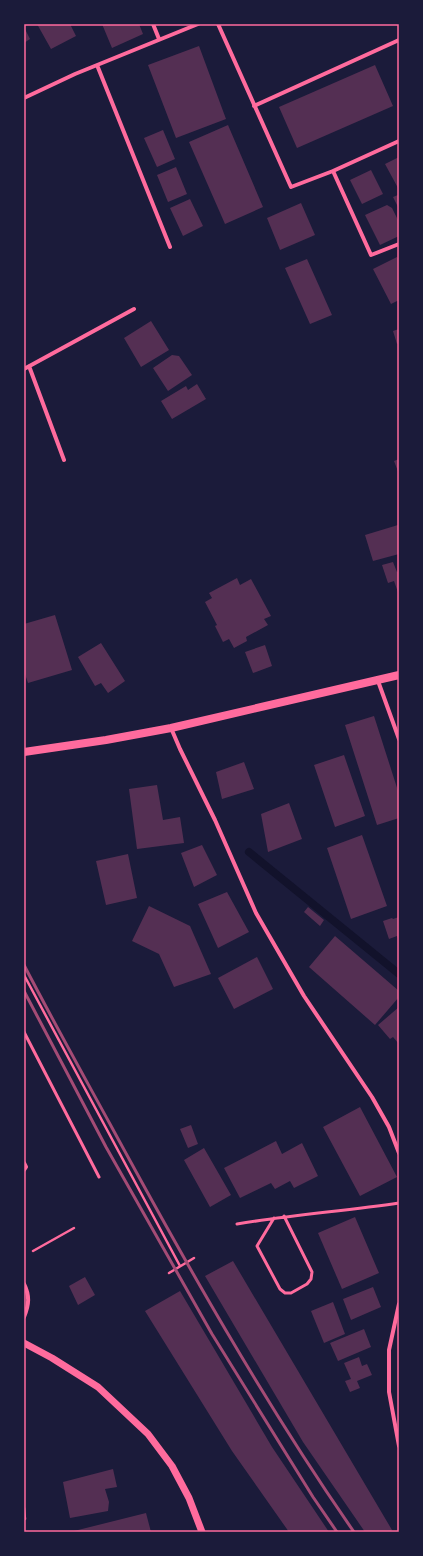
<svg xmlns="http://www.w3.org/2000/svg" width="423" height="1556" font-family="Overpass,sans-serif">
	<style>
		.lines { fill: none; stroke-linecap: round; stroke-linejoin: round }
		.stream { stroke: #12122b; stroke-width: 8 }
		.building { fill: #542f53 }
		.path { stroke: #ff6b9d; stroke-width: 2.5 }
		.service { stroke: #ff6b9d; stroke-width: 3 }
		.minor { stroke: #ff6b9d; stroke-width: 4 }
		.tertiary { stroke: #ff6b9d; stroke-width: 7 }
		.secondary { stroke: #ff6b9d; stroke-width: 8 }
		.rail { stroke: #a44b75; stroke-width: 3 }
		.neatline { fill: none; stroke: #ff6b9d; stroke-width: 1.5 }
	</style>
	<rect width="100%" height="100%" fill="#1b1b3a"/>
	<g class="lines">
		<!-- stream -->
		<path class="stream" d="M249,852L399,974"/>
	</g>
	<!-- building -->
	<path class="building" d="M37,24H70L76,36L51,49Z
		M102,24H139L143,34L112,48Z
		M24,27L30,39L24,43Z
		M199,46L226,119L176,138L148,65Z
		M375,65L393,106L297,148L279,107Z
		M228,125L263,207L225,224L189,142Z
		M163,130L175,159L157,167L144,138Z
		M399,157V188H398L385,164Z
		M176,167L187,194L168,202L157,175Z
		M371,170L383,194L362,204L350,180Z
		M398,195L399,197V209L393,197Z
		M190,199L203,226L183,236L170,208Z
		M301,203L315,235L280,250L267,218Z
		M387,205L392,208L399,222V236L380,245L365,215Z
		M397,257L399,260V300L391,304L373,269Z
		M307,259L332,315L310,324L285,268Z
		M151,321L169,350L141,367L124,338Z
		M399,329V343L397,344L393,331Z
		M172,355L179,356L192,375L168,391L153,368Z
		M197,384L206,399L172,419L161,401L186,386L188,390Z
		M399,459V474L394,461Z
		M398,525L399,554L373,561L365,535Z
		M393,562L397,572L399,571V595L394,581L388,583L382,565Z
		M237,578L240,585L251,579L271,616L264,619L268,625L246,637L247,641L234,648L229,639L223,642L215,626L217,625L205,602L212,598L209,593Z
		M55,615L72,670L28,683L24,671V624Z
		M101,643L125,681L108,693L101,683L95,686L78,657Z
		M265,645L272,666L253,673L245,652Z
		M374,716L399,794V818L377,825L345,725Z
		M344,755L365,816L335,827L314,765Z
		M244,762L254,789L222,799L216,772Z
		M157,785L163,820L180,817L184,843L137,849L129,789Z
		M289,803L302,839L268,852L261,814Z
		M362,835L387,906L351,919L327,848Z
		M202,845L217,875L194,887L181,853Z
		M128,854L137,898L106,905L96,861Z
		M227,892L249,932L218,948L198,904Z
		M149,906L190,926L211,974L174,987L159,954L132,941Z
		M308,907L324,920L320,926L304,912Z
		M399,917V941L397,936L389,939L383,921L392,918L393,919Z
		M335,936L399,991V997L375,1025L309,967Z
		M257,957L273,989L234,1009L218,978Z
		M399,1007V1044L393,1037L390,1039L378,1025Z
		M360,1107L397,1177L360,1196L323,1127Z
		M191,1125L198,1144L188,1148L180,1129Z
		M276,1141L282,1154L302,1143L318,1176L294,1188L290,1181L275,1189L271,1183L240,1198L224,1168Z
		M204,1148L231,1195L210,1207L184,1160Z
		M355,1217L379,1273L342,1289L318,1233Z
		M233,1261L392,1530L390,1532H365L303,1442L205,1276Z
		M85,1277L95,1295L78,1305L69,1286Z
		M373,1287L381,1307L351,1320L343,1299Z
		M180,1291L272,1447L329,1532H289L232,1451L145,1311Z
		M333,1302L345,1334L324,1343L311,1311Z
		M364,1329L371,1347L338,1361L330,1343Z
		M359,1357L362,1366L367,1364L372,1375L357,1381L360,1388L350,1392L345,1381L351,1379L344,1363Z
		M113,1469L117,1487L105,1489L109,1502L108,1511L70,1518L63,1482Z
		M146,1513L151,1532H74V1531Z"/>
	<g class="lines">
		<!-- path -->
		<path class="path" d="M24,975L180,1266
			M33,1251L74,1228
			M169,1273L194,1258
			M24,1508L25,1519H24"/>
		<!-- service -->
		<path class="service" d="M24,1032L99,1177
			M274,1218L257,1246L280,1289L285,1293H291L307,1284L311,1279L312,1272L284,1216
			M237,1224C291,1215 345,1211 399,1203"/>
		<!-- minor -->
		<path class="minor" d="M153,24L159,39
			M218,24L291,187L333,171L399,141
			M97,65L170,247
			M24,98L75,74L198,24
			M254,106L399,40
			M333,171L371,255L399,244
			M29,366L64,460
			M24,369L134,309
			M378,681L399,739
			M171,728L180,749L215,820L256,913L304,996L372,1097L389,1127L399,1153
			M24,1163L26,1167L24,1170
			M24,1284C30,1296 29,1305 24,1317
			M399,1304L389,1350V1392L399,1446"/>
		<!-- tertiary -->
		<path class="tertiary" d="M24,1343L52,1358L98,1387L148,1434L172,1466L189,1498L202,1532"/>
		<!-- secondary -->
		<path class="secondary" d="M24,752L106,740L171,728L399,675"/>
		<!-- rail -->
		<path class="rail" d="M24,965C52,1019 81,1071 110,1124C186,1264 264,1402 354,1532
			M24,991L106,1147L212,1334L313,1497L337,1532"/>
	</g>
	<!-- border -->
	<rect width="423" height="1556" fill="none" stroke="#1b1b3a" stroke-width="50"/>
	<rect x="25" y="25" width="373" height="1506" class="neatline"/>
</svg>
